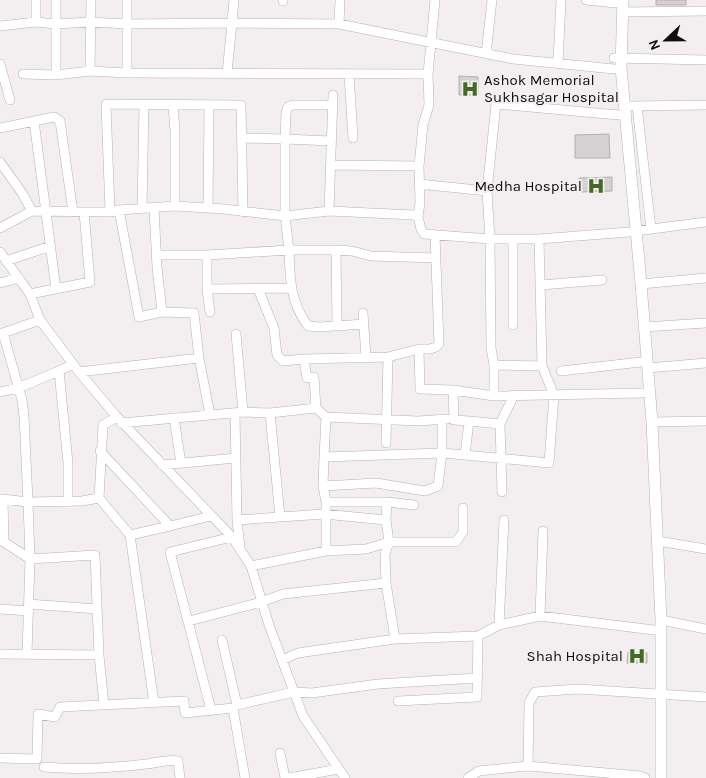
<svg xmlns="http://www.w3.org/2000/svg" width="706" height="778" font-family="Karla,sans-serif">
	<style>
		.building { fill: #d5d0d2; stroke: #b3aeb1 }
		.lines { fill: none; stroke-linecap: round; stroke-linejoin: round }
		.minor-casing { stroke: #b7b2b5; stroke-width: 10 }
		.major-casing { stroke: #b7b2b5; stroke-width: 12 }
		.minor { stroke: #fff; stroke-width: 9 }
		.major { stroke: #fff; stroke-width: 11 }
		.labels { text-anchor: middle; stroke-width: 4; stroke-linejoin: round; paint-order: stroke }
		.poi-label { font-size: 15px; fill: #0f0d0e; stroke: #f3eef0; text-anchor: end }
	</style>
	<rect width="100%" height="100%" fill="#f3eef0"/>
	<!-- building -->
	<path class="building" d="M656,0H686V5H656Z
		M459,76L478,77V95H459Z
		M609,134L610,158H575V135Z
		M612,177V191L579,192V178Z
		M628,652L647,653V663H627Z"/>
	<g class="lines">
		<!-- minor casing -->
		<g class="minor-casing">
			<path id="minor" d="M36,0V22
				M56,0V75L90,71L127,73L428,74L435,0
				M127,0V73
				M586,0L616,3
				M283,1V0
				M622,12L706,11
				M339,24L340,0
				M0,26L36,22L55,24L90,22L127,24L232,23L234,0
				M486,54L492,0
				M614,58L706,60
				M558,63L561,0
				M0,64L10,100
				M90,71L91,0
				M227,73L232,23L339,24L513,59L614,69
				M23,74L56,75
				M349,74L353,138
				M173,105L175,131V206
				M631,106L706,105
				M637,106L651,229
				M34,121L56,289
				M0,128L54,117L60,121L73,212
				M242,138L285,139V216L289,250H336L352,251L371,256L436,258
				M331,141L285,139L286,113L288,107L293,105H333
				M0,162L22,193L32,211
				M331,165L419,166
				M419,184L487,191
				M142,208L144,105
				M154,208L157,267L162,312
				M208,208L209,105
				M119,210L139,317L162,312L194,313L199,358L210,415
				M329,211L333,95
				M110,212L106,104L241,105L243,212
				M418,217L420,203L419,166L423,125L429,105L428,74
				M0,228L32,211L110,212L119,210L175,206L224,209L285,216L329,211L414,215L418,217L421,229L424,234L490,239H539L629,232
				M636,231L706,222
				M513,239V325
				M336,250L337,326
				M0,252L30,294L40,320L79,372L117,417L232,537L251,566L269,625L303,716L345,778
				M156,255H207L289,250C290,279 290,302 308,326L320,327L364,324
				M207,255V289L210,312
				M6,261L51,246
				M0,283L19,278
				M641,284L706,278
				M541,285L602,280
				M207,289L291,288
				M258,289L274,328L277,355L283,361L304,359
				M30,294L90,282L84,212
				M363,313L366,358
				M644,327L706,323
				M3,333L22,400L24,416L28,502L82,501L99,498
				M0,334L40,320
				M419,349L420,389L453,390L494,396L643,393
				M494,365L491,348L490,239L487,191L496,104L618,115
				M648,368L706,363
				M561,371L641,362
				M79,372L199,358
				M453,390L454,420L469,421L465,455L549,463L554,395L542,366
				M0,392L18,388L59,371
				M494,396V365L542,366L539,239
				M316,408L326,417L418,421L447,419
				M243,412L270,413
				M235,413L237,520L240,547
				M117,417L103,425L99,498L130,535L154,703
				M174,418L181,463
				M469,421L500,424
				M652,422L706,421
				M121,423L243,412L236,334
				M386,443L388,357
				M100,451L170,526L211,516
				M324,457L326,417
				M162,465L236,458
				M323,486L376,483L425,491L438,486L442,453V419
				M502,492L500,424L514,395
				M0,499H3L4,542L30,559L95,555L99,655L104,705
				M3,499L28,502L30,559L27,654
				M68,502V463L59,371L73,364
				M326,502H387L414,505
				M387,502L386,520L389,542L385,554L386,583L395,639L478,636L477,697L398,701
				M237,520L280,517
				M386,520L324,514L280,517L270,413L316,408L314,377L307,378L304,359L388,357L419,349H430L436,347L439,344L435,235
				M130,535L170,526
				M658,541L706,549
				M326,551V502L323,486L324,457L442,453L465,455
				M251,566L326,551L366,549L389,542H456L463,532V508
				M29,604L97,609
				M0,609L29,611
				M540,616L543,531
				M661,620L706,629
				M189,621L261,602L283,594L386,583
				M499,625L504,520
				M478,636L499,625L540,616L654,630
				M222,640L237,705
				M0,654L99,655
				M282,660L298,653L395,639
				M211,710L170,552L232,537
				M280,753L285,778
				M0,758L37,759L38,714L55,717L60,707L184,701L185,713L233,708
				M528,766L529,703L535,692L578,689L706,697
				M44,767C78,770 112,768 146,764C157,763 168,759 178,761L180,778
				M245,778L233,708L237,705L294,692L312,693L378,684L477,678
				M289,778L339,769
				M468,778L479,771L528,766L640,776L645,778"/>
		</g>
		<!-- major casing -->
		<g class="major-casing">
			<path id="major" d="M623,0L621,68L641,284L652,422L661,620V778"/>
		</g>
		<!-- minor -->
		<use href="#minor" class="minor"/>
		<!-- major -->
		<use href="#major" class="major"/>
	</g>
	<!-- icons -->
	<defs>
		<g id="hospital-bare" transform="scale(1.35)"><path d="M-5-5h3v3.5h4V-5h3V5h-3V1.5h-4V5h-3Z" fill="#426a25" stroke="#f3eef0" stroke-width="2.5" paint-order="stroke"/></g>
	</defs>
	<g fill-rule="evenodd">
		<use href="#hospital-bare" x="470" y="89"/>
		<use href="#hospital-bare" x="596" y="186"/>
		<use href="#hospital-bare" x="637" y="656"/>
	</g>
	<g class="labels">
		<!-- poi labels -->
		<g class="poi-label">
			<text x="484" y="85" text-anchor="start">Ashok Memorial<tspan x="484" dy="17">Sukhsagar Hospital</tspan></text>
			<text x="582" y="191">Medha Hospital</text>
			<text x="623" y="661">Shah Hospital</text>
		</g>
	</g>
	<!-- north arrow -->
	<g transform="translate(666 40) rotate(248)" stroke="#f3eef0" stroke-width="4" paint-order="stroke">
	<path d="M0-4L9 19L0 12L-9 19Z" fill="#0f0d0e"/>
	<text y="-8" font-size="14" font-weight="bold" text-anchor="middle" fill="#0f0d0e">N</text>
	</g>
</svg>
